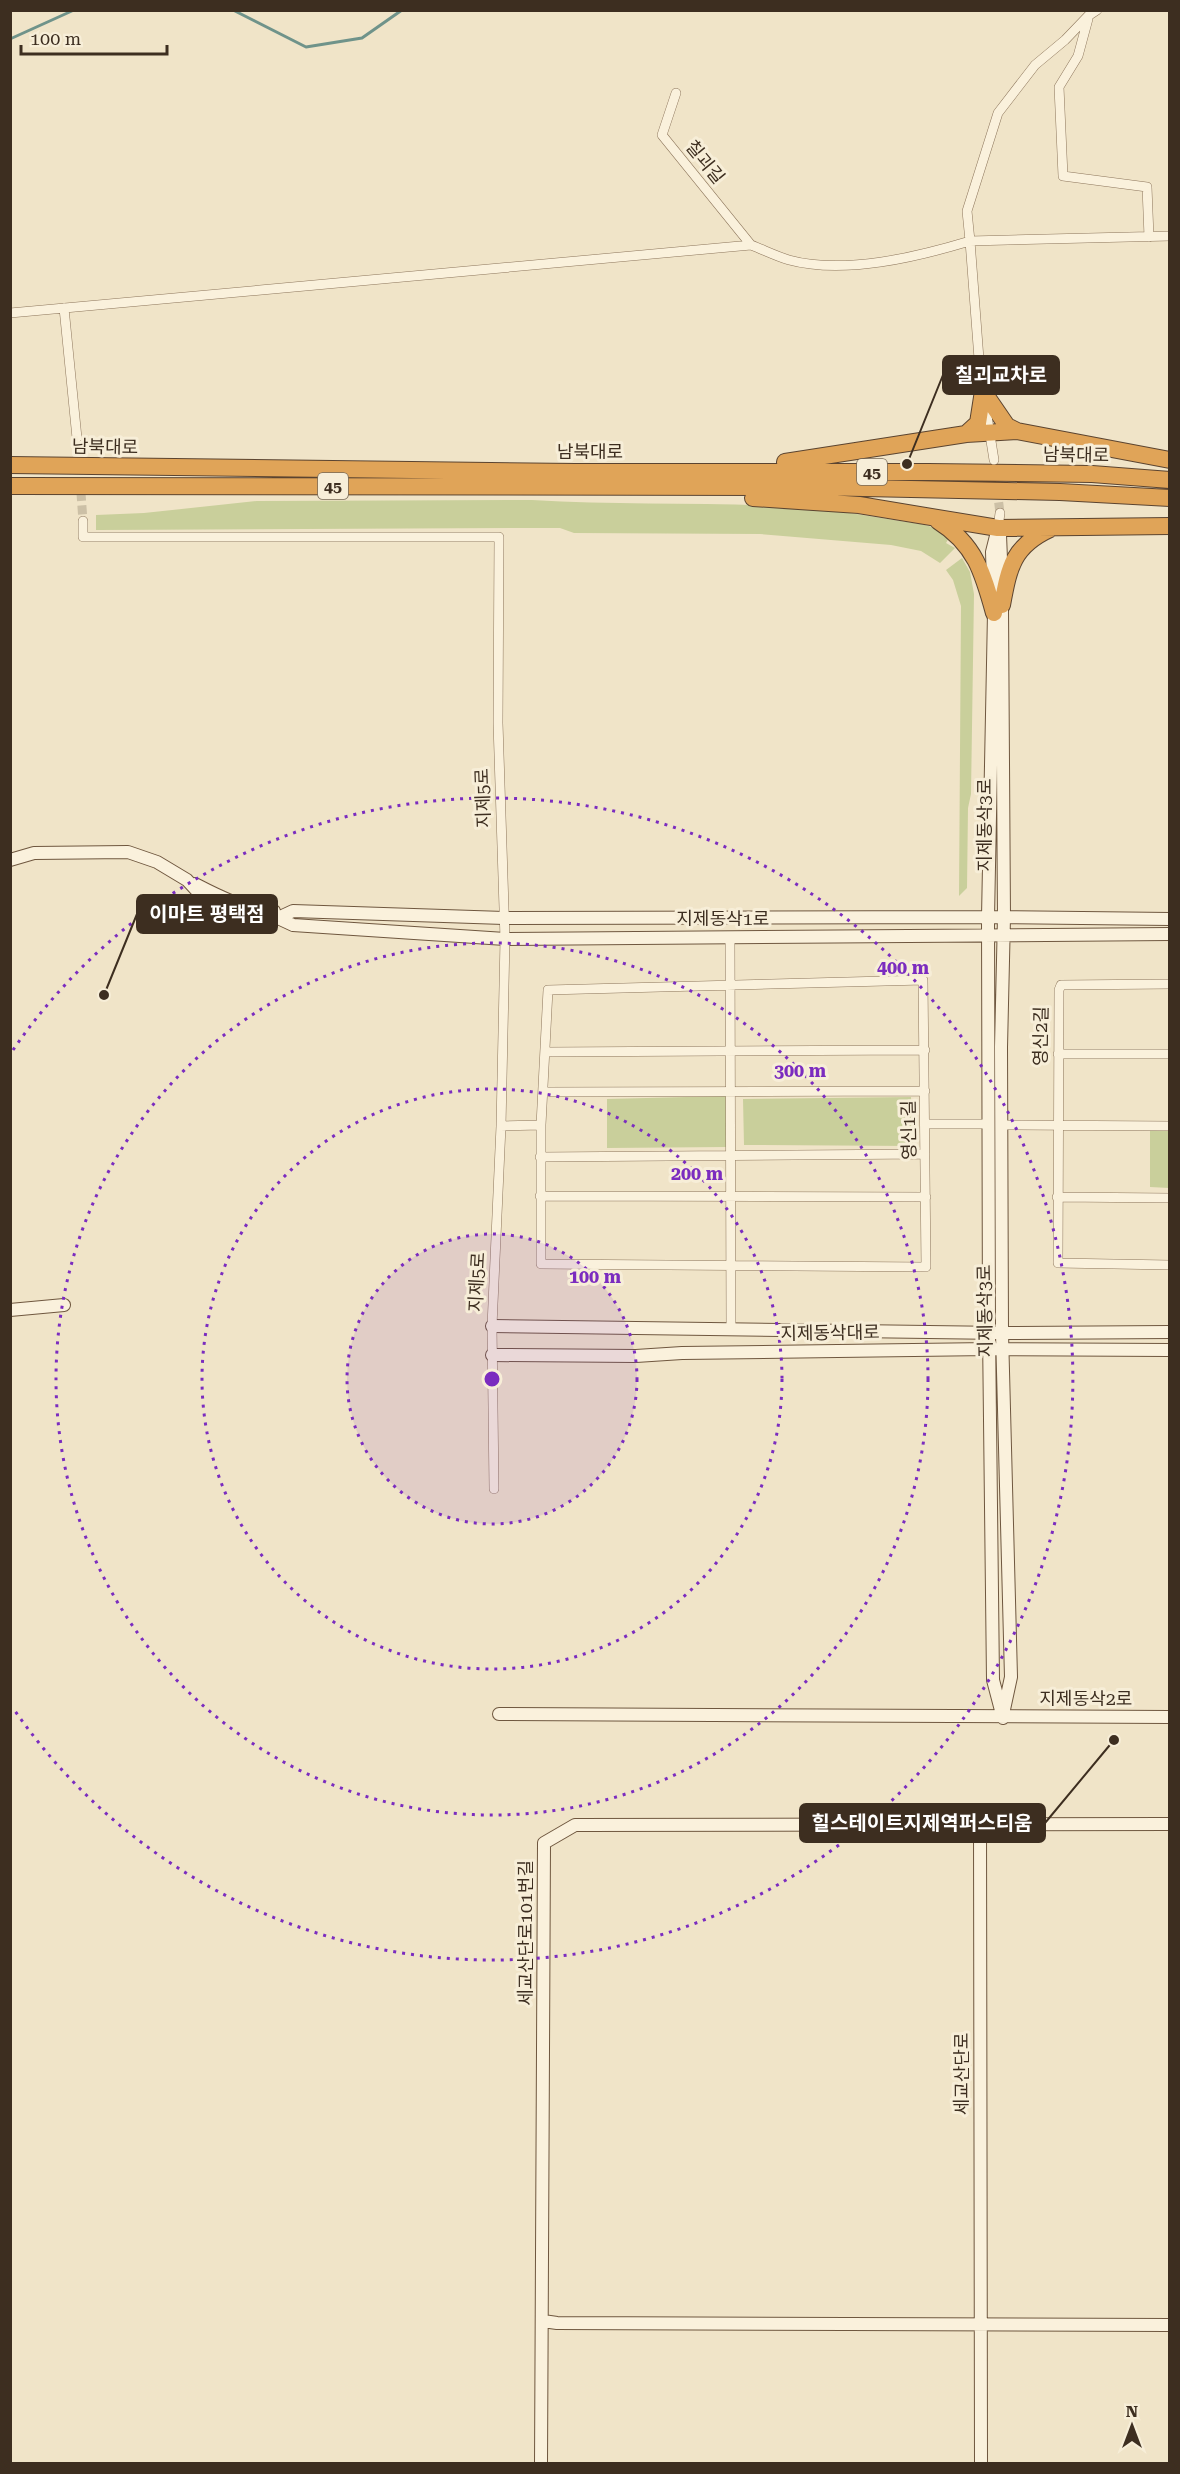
<svg xmlns="http://www.w3.org/2000/svg" width="1180" height="2474" font-family="'Roboto Serif','Noto Sans KR',serif">
	<style>
		.green { fill: #c9cf9b }
		.lines { fill: none; stroke-linecap: round; stroke-linejoin: round }
		.stream { stroke: #6f938a; stroke-width: 3 }
		.street-tunnel { stroke: #ccc0a6; stroke-width: 9; stroke-dasharray: 9 4.5; stroke-linecap: butt }
		.street-casing { stroke: #8d765c; stroke-width: 10 }
		.secondary-casing { stroke: #6f573f; stroke-width: 14 }
		.highway-casing { stroke: #5b4430; stroke-width: 18 }
		.street { stroke: #faf1dc; stroke-width: 9 }
		.secondary { stroke: #faf1dc; stroke-width: 12 }
		.highway { stroke: #e0a458; stroke-width: 16 }
		.ring { fill: none; stroke: #7b2cbf; stroke-width: 3; stroke-dasharray: 3 6 }
		.labels { text-anchor: middle; stroke-width: 6; stroke-linejoin: round; paint-order: stroke }
		.shield { fill: #f7eed8; stroke: #756857; stroke-width: 1.5 }
		.shield-label { font-size: 16px; font-weight: bold; fill: #3d2e20 }
		.street-label { font-size: 18px; fill: #3d2e20; stroke: #f7eed8 }
		.centre { fill: #7b2cbf; stroke: #f7eed8; stroke-width: 3 }
		.ring-label { font-size: 18px; text-anchor: middle; font-weight: bold; fill: #7b2cbf; stroke: #f7eed8; stroke-width: 6; stroke-linejoin: round; paint-order: stroke }
		.leader { fill: none; stroke: #3d2e20; stroke-width: 2 }
		.callout-dot { fill: #3d2e20; stroke: #f7eed8; stroke-width: 2 }
		.callout { fill: #3d2e20; stroke: #3d2e20; stroke-width: 2 }
		.callout-label { font-size: 20px; text-anchor: middle; font-weight: bold; fill: #fff }
	</style>
	<rect width="100%" height="100%" fill="#f0e4c8"/>
	<!-- green -->
	<path class="green" d="M532,500C624,506 716,501 807,508C845,511 883,519 921,524L936,528L950,536L946,543L955,548L940,563L921,551L891,545L760,534L574,533L560,528H513L96,530V515L144,513L257,501Z
		M962,558L970,572L974,594L971,794L968,808L967,888L959,896L961,606L953,580L946,570Z
		M726,1096V1147L607,1148V1099Z
		M911,1097L913,1146L744,1145L743,1099Z
		M1150,1129H1169V1188L1150,1187Z"/>
	<g class="lines">
		<!-- stream -->
		<path class="stream" d="M233,10L306,47L362,38L402,10
			M10,39L74,10"/>
		<!-- street-tunnel -->
		<path class="street-tunnel" d="M77,438L83,521
			M997,489L1000,513"/>
		<!-- street casing -->
		<g class="street-casing">
			<path id="street" d="M1088,19L1078,56L1059,87L1063,176L1147,187L1149,237
				M676,93L662,135L751,245
				M64,308L77,438
				M10,313L751,245C764,250 776,256 789,260C844,275 917,257 970,241L967,211L998,113L1035,65L1065,40L1088,16L1097,10
				M994,460L980,372L970,241L1170,236
				M83,521V537H499L498,723L505,939L501,1126L492,1326L494,1489
				M998,528L1000,513
				M730,937L731,1329
				M1170,984L1061,985L1059,990L1058,1263L1170,1265
				M546,1052L925,1050
				M1058,1054H1170
				M543,1092L925,1091
				M925,1124H988
				M1001,1125L1170,1126
				M501,1126L541,1125V1264L926,1267L923,980L548,990L541,1125
				M540,1157L925,1154
				M540,1196L926,1197
				M1057,1197L1170,1198"/>
		</g>
		<!-- secondary casing -->
		<g class="secondary-casing">
			<path id="secondary" d="M998,528L992,552L994,613L988,917L989,1333L993,1680L1003,1718
				M1000,535L1002,583
				M1002,610L1004,917L1001,1047L1002,1333L1011,1677L1003,1714
				M10,860L34,853L128,852L157,862L187,880L199,893L207,920L278,918L293,925L505,939L1170,934
				M195,884C220,897 246,910 274,911
				M278,918L293,911L504,918L988,917L1170,919
				M10,1310L64,1305
				M492,1326L1002,1333L1170,1332
				M492,1355L636,1356L682,1353L989,1349L1170,1350
				M499,1714L1170,1717
				M980,1824L981,2464
				M543,2321L557,2323L1170,2325
				M541,2464L544,1843L575,1825L1170,1824"/>
		</g>
		<!-- highway casing -->
		<g class="highway-casing">
			<path id="highway" d="M983,391L1007,426L1017,431
				M966,434L978,423L983,391
				M785,462L966,434L1017,431L1170,460
				M10,465L575,472H928L1092,474L1170,480
				M10,486L816,487L1060,492L1170,498
				M753,498L859,505L998,528L1170,526
				M938,521C975,544 983,573 994,613
				M1002,605C1009,567 1013,546 1050,529"/>
		</g>
		<!-- street -->
		<use href="#street" class="street"/>
		<!-- secondary -->
		<use href="#secondary" class="secondary"/>
		<!-- highway -->
		<use href="#highway" class="highway"/>
	</g>
	<!-- distance rings -->
	<circle cx="492" cy="1379" r="145" fill="#7b2cbf" fill-opacity=".12"/>
	<g class="ring">
		<circle cx="492" cy="1379" r="145"/>
		<circle cx="492" cy="1379" r="290"/>
		<circle cx="492" cy="1379" r="436"/>
		<path d="M13 1050A581 581 0 1 1 13 1708"/>
	</g>
	<g class="labels">
		<!-- shield labels -->
		<g class="shield">
			<rect x="857" y="459" width="30" height="26" rx="4.5"/>
			<rect x="318" y="473" width="30" height="26" rx="4.5"/>
		</g>
		<g class="shield-label">
			<text x="872" y="478">45</text>
			<text x="333" y="492">45</text>
		</g>
		<!-- street labels -->
		<g class="street-label">
			<text transform="translate(705 162) rotate(51)" y="6">칠괴길</text>
			<text transform="translate(105 447) rotate(1)" y="6">남북대로</text>
			<text x="590" y="458">남북대로</text>
			<text transform="translate(1076 455) rotate(1)" y="6">남북대로</text>
			<text transform="translate(483 798) rotate(-92)" y="6">지제5로</text>
			<text transform="translate(985 825) rotate(-90)" y="6">지제동삭3로</text>
			<text x="723" y="925">지제동삭1로</text>
			<text transform="translate(1041 1036) rotate(-89)" y="6">영신2길</text>
			<text transform="translate(909 1130) rotate(-91)" y="6">영신1길</text>
			<text transform="translate(477 1282) rotate(-87)" y="6">지제5로</text>
			<text transform="translate(985 1311) rotate(-91)" y="6">지제동삭3로</text>
			<text transform="translate(830 1333) rotate(-1)" y="6">지제동삭대로</text>
			<text x="1086" y="1705">지제동삭2로</text>
			<text transform="translate(526 1933) rotate(-90)" y="6">세교산단로101번길</text>
			<text transform="translate(962 2074) rotate(-90)" y="6">세교산단로</text>
		</g>
	</g>
	<circle cx="492" cy="1379" r="9" class="centre"/>
	<g class="ring-label">
		<text x="903" y="974">400 m</text>
		<text x="800" y="1077">300 m</text>
		<text x="697" y="1180">200 m</text>
		<text x="595" y="1283">100 m</text>
	</g>
	<!-- callouts -->
	<path class="leader" d="M907 464L943 375M104 995L137 914M1114 1740L1045 1823"/>
	<g class="callout-dot">
		<circle cx="907" cy="464" r="6"/>
		<circle cx="104" cy="995" r="6"/>
		<circle cx="1114" cy="1740" r="6"/>
	</g>
	<g class="callout">
		<rect x="943" y="356" width="116" height="38" rx="6"/>
		<rect x="137" y="895" width="140" height="38" rx="6"/>
		<rect x="800" y="1804" width="245" height="38" rx="6"/>
	</g>
	<g class="callout-label">
		<text x="1001" y="382">칠괴교차로</text>
		<text x="207" y="921">이마트 평택점</text>
		<text x="922" y="1830">힐스테이트지제역퍼스티움</text>
	</g>
	<!-- border -->
	<rect width="1180" height="2474" fill="none" stroke="#3d2e20" stroke-width="24"/>
	<!-- north arrow -->
	<g transform="translate(1132 2426)" stroke="#f7eed8" stroke-width="4.5" paint-order="stroke">
	<path d="M0-4.5L10 22L0 15L-10 22Z" fill="#3d2e20"/>
	<text y="-9" font-size="16" font-weight="bold" text-anchor="middle" fill="#3d2e20">N</text>
	</g>
	<!-- scale -->
	<path d="M21 45v9h146v-9" fill="none" stroke="#3d2e20" stroke-width="3"/>
	<text x="30" y="45" font-size="18" fill="#3d2e20" stroke="#f7eed8" stroke-width="4.5" paint-order="stroke">100 m</text>
</svg>
